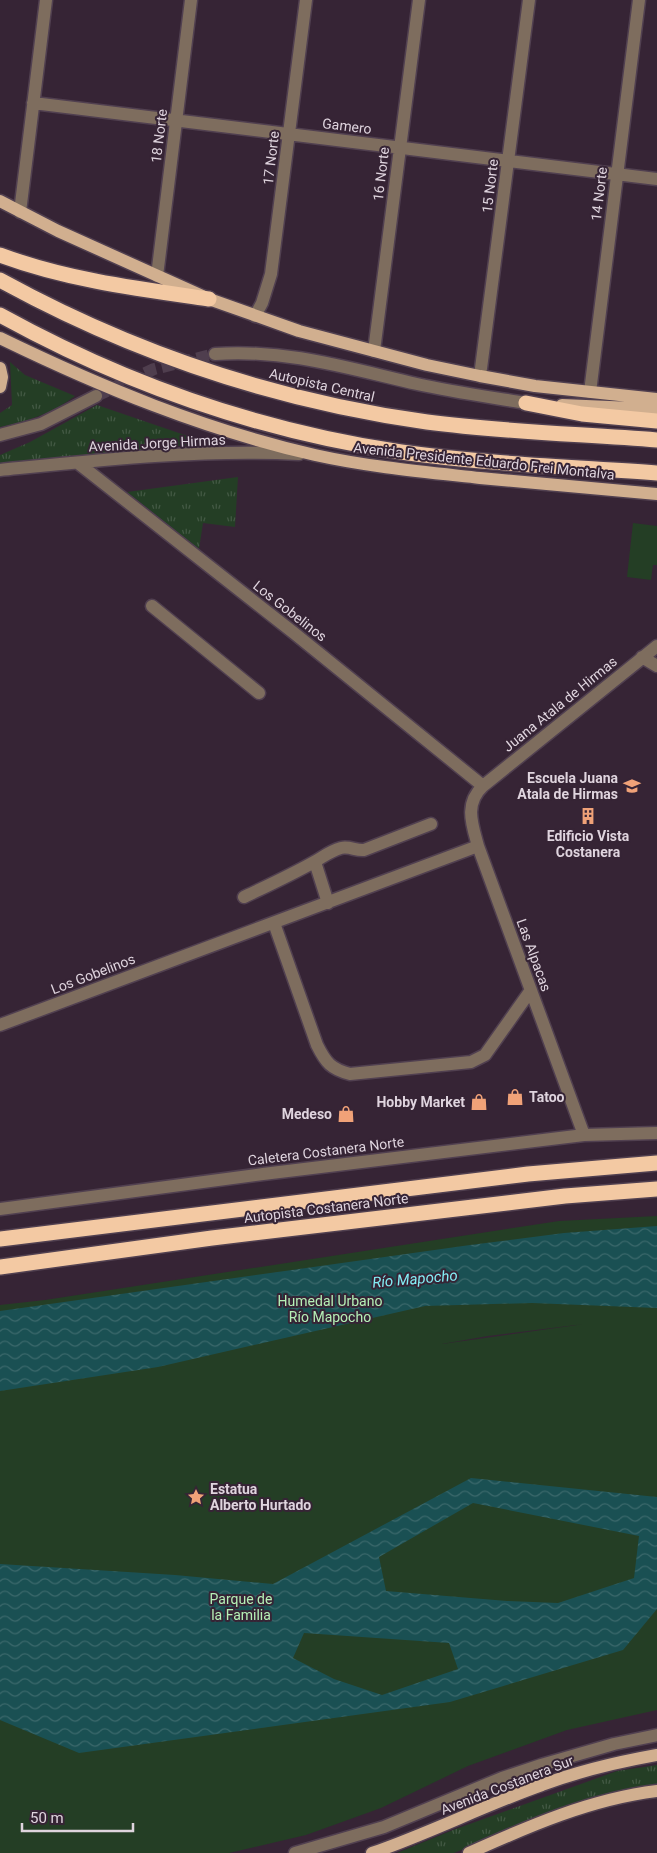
<svg xmlns="http://www.w3.org/2000/svg" width="657" height="1853" font-family="Roboto,sans-serif">
	<style>
		.grass { fill: url(#grass-tufts) }
		.park { fill: #243e25; fill-rule: evenodd }
		.water { fill: url(#water-waves); fill-rule: evenodd }
		.lines { fill: none; stroke-linecap: round; stroke-linejoin: round }
		.minor-tunnel { stroke: #4f3e4e; stroke-width: 12; stroke-dasharray: 12 6; stroke-linecap: butt }
		.minor-casing { stroke: #514050; stroke-width: 15 }
		.major-casing { stroke: #514050; stroke-width: 15 }
		.highway-casing { stroke: #514050; stroke-width: 18 }
		.minor { stroke: #7e6d5e; stroke-width: 12 }
		.major { stroke: #d1af8f; stroke-width: 12 }
		.highway { stroke: #f3c9a3; stroke-width: 15 }
		.labels { text-anchor: middle; stroke-width: 4; stroke-linejoin: round; paint-order: stroke }
		.street-label { font-size: 14px; fill: #dfd4de; stroke: #362435 }
		.poi-label { font-size: 14px; font-weight: bold; fill: #dfd4de; stroke: #362435; text-anchor: end }
		.park-label { font-size: 14px; fill: #b5f0b6; stroke: #362435 }
		.water-label { font-size: 15px; font-style: italic; fill: #83eef5; stroke: #362435 }
	</style>
	<defs>
		<pattern id="grass-tufts" width="24" height="20" patternUnits="userSpaceOnUse" patternTransform="scale(1.25)"><rect width="24" height="20" fill="#243e25"/><path d="M3 7l-1-3M5 7V3M7 7l1-3M15 17l-1-3M17 17v-4M19 17l1-3" fill="none" stroke="#435944"/></pattern>
		<pattern id="water-waves" width="16" height="10" patternUnits="userSpaceOnUse" patternTransform="scale(1.25)"><rect width="16" height="10" fill="#1a5053"/><path d="M0 5q4-4 8 0t8 0" fill="none" stroke="#3b686b"/></pattern>
	</defs>
	<rect width="100%" height="100%" fill="#362435"/>
	<!-- grass -->
	<path class="grass" d="M10,362L25,375L75,396C53,413 26,422 0,427V413L12,405Z
		M97,405L208,443L0,465V455L30,442Z
		M238,477L235,527L203,523L199,549L127,492Z
		M657,1765V1785L637,1788L561,1809L454,1853H397L453,1830L617,1771Z"/>
	<!-- park -->
	<path class="park" d="M633,523L657,526V565H653L651,580L627,577Z
		M657,1216V1710L567,1730L468,1766L381,1808L306,1835L229,1853H0V1305L45,1300L559,1221ZM584,1324L442,1344L488,1336Z"/>
	<!-- water -->
	<path class="water" d="M657,1226V1308L532,1303L425,1306L158,1367L0,1391V1311L470,1245L564,1233Z
		M471,1478L657,1497V1609L623,1650L450,1702L79,1753L0,1720V1564L175,1575L273,1584ZM473,1503L639,1536L634,1578L558,1603L507,1601L386,1591L379,1557ZM304,1633L449,1643L458,1669L382,1695L334,1679L293,1658Z"/>
	<g class="lines">
		<!-- minor-tunnel -->
		<path class="minor-tunnel" d="M96,396L154,369L215,354"/>
		<!-- minor casing -->
		<g class="minor-casing">
			<path id="minor" d="M33,103L657,179
				M20,212L46,0
				M157,276L191,0
				M255,316L262,303L271,274L306,0
				M374,351L419,0
				M215,354C287,349 347,368 417,384C453,392 490,397 526,403
				M480,376L529,0
				M590,392L639,0
				M0,435L41,424L96,396
				M78,463L294,633L483,786
				M0,470C100,460 199,449 299,454
				M152,606L259,693
				M642,657L657,666
				M315,862L328,903
				M244,897C267,886 291,875 314,862C323,857 330,851 341,848C350,846 356,851 364,850L431,824
				M274,923L317,1045C326,1063 331,1069 350,1074L471,1062L485,1055L531,990
				M0,1025L478,846
				M584,1135L478,846C472,824 464,804 483,786L657,646
				M0,1209L263,1174L584,1135L657,1133
				M295,1853L384,1827L502,1778L541,1765L614,1744L657,1735"/>
		</g>
		<!-- major casing -->
		<g class="major-casing">
			<path id="major" d="M0,201L58,231L209,299L299,331L427,365L480,376L535,386L657,399
				M0,338C101,387 205,430 315,455C369,467 425,472 480,478C539,483 598,489 657,494
				M0,368L2,377L0,387
				M562,405L657,409
				M372,1853C430,1833 485,1805 542,1785C579,1771 618,1762 657,1755
				M469,1853C529,1826 591,1799 657,1791"/>
		</g>
		<!-- highway casing -->
		<g class="highway-casing">
			<path id="highway" d="M0,255C67,280 139,289 209,299
				M0,280C133,353 277,401 427,422C503,432 581,434 657,440
				M0,315C125,384 260,431 401,452C486,464 572,467 657,473
				M526,403L582,414L657,421
				M0,1239L528,1174L657,1163
				M0,1267L212,1238L515,1202L565,1196L657,1189"/>
		</g>
		<!-- minor -->
		<use href="#minor" class="minor"/>
		<!-- major -->
		<use href="#major" class="major"/>
		<!-- highway -->
		<use href="#highway" class="highway"/>
	</g>
	<!-- icons -->
	<defs>
		<g id="school-bare" transform="scale(1.35)"><path d="M0-5L7-2L0 1L-7-2ZM-4 1L0 2.5L4 1V4Q0 6-4 4Z" fill="#f0a278" stroke="#362435" stroke-width="2.5" paint-order="stroke"/></g>
		<g id="building-bare" transform="scale(1.35)"><path d="M-4-6H4V6H1V3H-1V6H-4ZM-2.5-4.3h1.7v1.8h-1.7ZM.8-4.3h1.7v1.8H.8ZM-2.5-1h1.7V.8h-1.7ZM.8-1h1.7V.8H.8Z" fill="#f0a278" stroke="#362435" stroke-width="2.5" paint-order="stroke"/></g>
		<g id="shop-bare" transform="scale(1.35)"><path d="M-5-2.5h2.3a2.7 3.5 0 0 1 5.4 0H5L5.5 6h-11ZM-1.5-2.5h3a1.5 2.3 0 0 0-3 0Z" fill="#f0a278" stroke="#362435" stroke-width="2.5" paint-order="stroke"/></g>
		<g id="sight-bare" transform="scale(1.35)"><path d="M0-6L1.8-2.2L6-1.7L2.9 1.2L3.7 5.4L0 3.3L-3.7 5.4L-2.9 1.2L-6-1.7L-1.8-2.2Z" fill="#f0a278" stroke="#362435" stroke-width="2.5" paint-order="stroke"/></g>
	</defs>
	<g fill-rule="evenodd">
		<use href="#school-bare" x="632" y="786"/>
		<use href="#building-bare" x="588" y="816"/>
		<use href="#shop-bare" x="515" y="1097"/>
		<use href="#shop-bare" x="479" y="1102"/>
		<use href="#shop-bare" x="346" y="1114"/>
		<use href="#sight-bare" x="196" y="1497"/>
	</g>
	<g class="labels">
		<!-- street labels -->
		<g class="street-label">
			<text transform="translate(347 126) rotate(7)" y="5">Gamero</text>
			<text transform="translate(159 136) rotate(-83)" y="5">18 Norte</text>
			<text transform="translate(271 158) rotate(-83)" y="5">17 Norte</text>
			<text transform="translate(381 174) rotate(-83)" y="5">16 Norte</text>
			<text transform="translate(490 186) rotate(-83)" y="5">15 Norte</text>
			<text transform="translate(599 194) rotate(-83)" y="5">14 Norte</text>
			<text transform="translate(322 385) rotate(13)" y="5">Autopista Central</text>
			<text transform="translate(157 443) rotate(-3)" y="5">Avenida Jorge Hirmas</text>
			<text transform="translate(484 461) rotate(6)" y="5">Avenida Presidente Eduardo Frei Montalva</text>
			<text transform="translate(290 611) rotate(38)" y="5">Los Gobelinos</text>
			<text transform="translate(560 704) rotate(-39)" y="5">Juana Atala de Hirmas</text>
			<text transform="translate(534 955) rotate(70)" y="5">Las Alpacas</text>
			<text transform="translate(93 974) rotate(-21)" y="5">Los Gobelinos</text>
			<text transform="translate(326 1151) rotate(-7)" y="5">Caletera Costanera Norte</text>
			<text transform="translate(326 1208) rotate(-7)" y="5">Autopista Costanera Norte</text>
			<text transform="translate(507 1785) rotate(-21)" y="5">Avenida Costanera Sur</text>
		</g>
		<!-- poi labels -->
		<g class="poi-label">
			<text x="618" y="783">Escuela Juana<tspan x="618" dy="16">Atala de Hirmas</tspan></text>
			<text x="588" y="841" text-anchor="middle">Edificio Vista<tspan x="588" dy="16">Costanera</tspan></text>
			<text x="529" y="1102" text-anchor="start">Tatoo</text>
			<text x="465" y="1107">Hobby Market</text>
			<text x="332" y="1119">Medeso</text>
			<text x="210" y="1494" text-anchor="start">Estatua<tspan x="210" dy="16">Alberto Hurtado</tspan></text>
		</g>
		<!-- park labels -->
		<g class="park-label">
			<text x="330" y="1306">Humedal Urbano<tspan x="330" dy="16">Río Mapocho</tspan></text>
			<text x="241" y="1604">Parque de<tspan x="241" dy="16">la Familia</tspan></text>
		</g>
		<!-- water labels -->
		<g class="water-label">
			<text transform="translate(415 1279) rotate(-5)" y="5">Río Mapocho</text>
		</g>
	</g>
	<!-- scale -->
	<path d="M22 1823v8h111v-8" fill="none" stroke="#dfd4de" stroke-width="2.5"/>
	<text x="30" y="1823" font-size="15" fill="#dfd4de" stroke="#362435" stroke-width="4" paint-order="stroke">50 m</text>
</svg>
